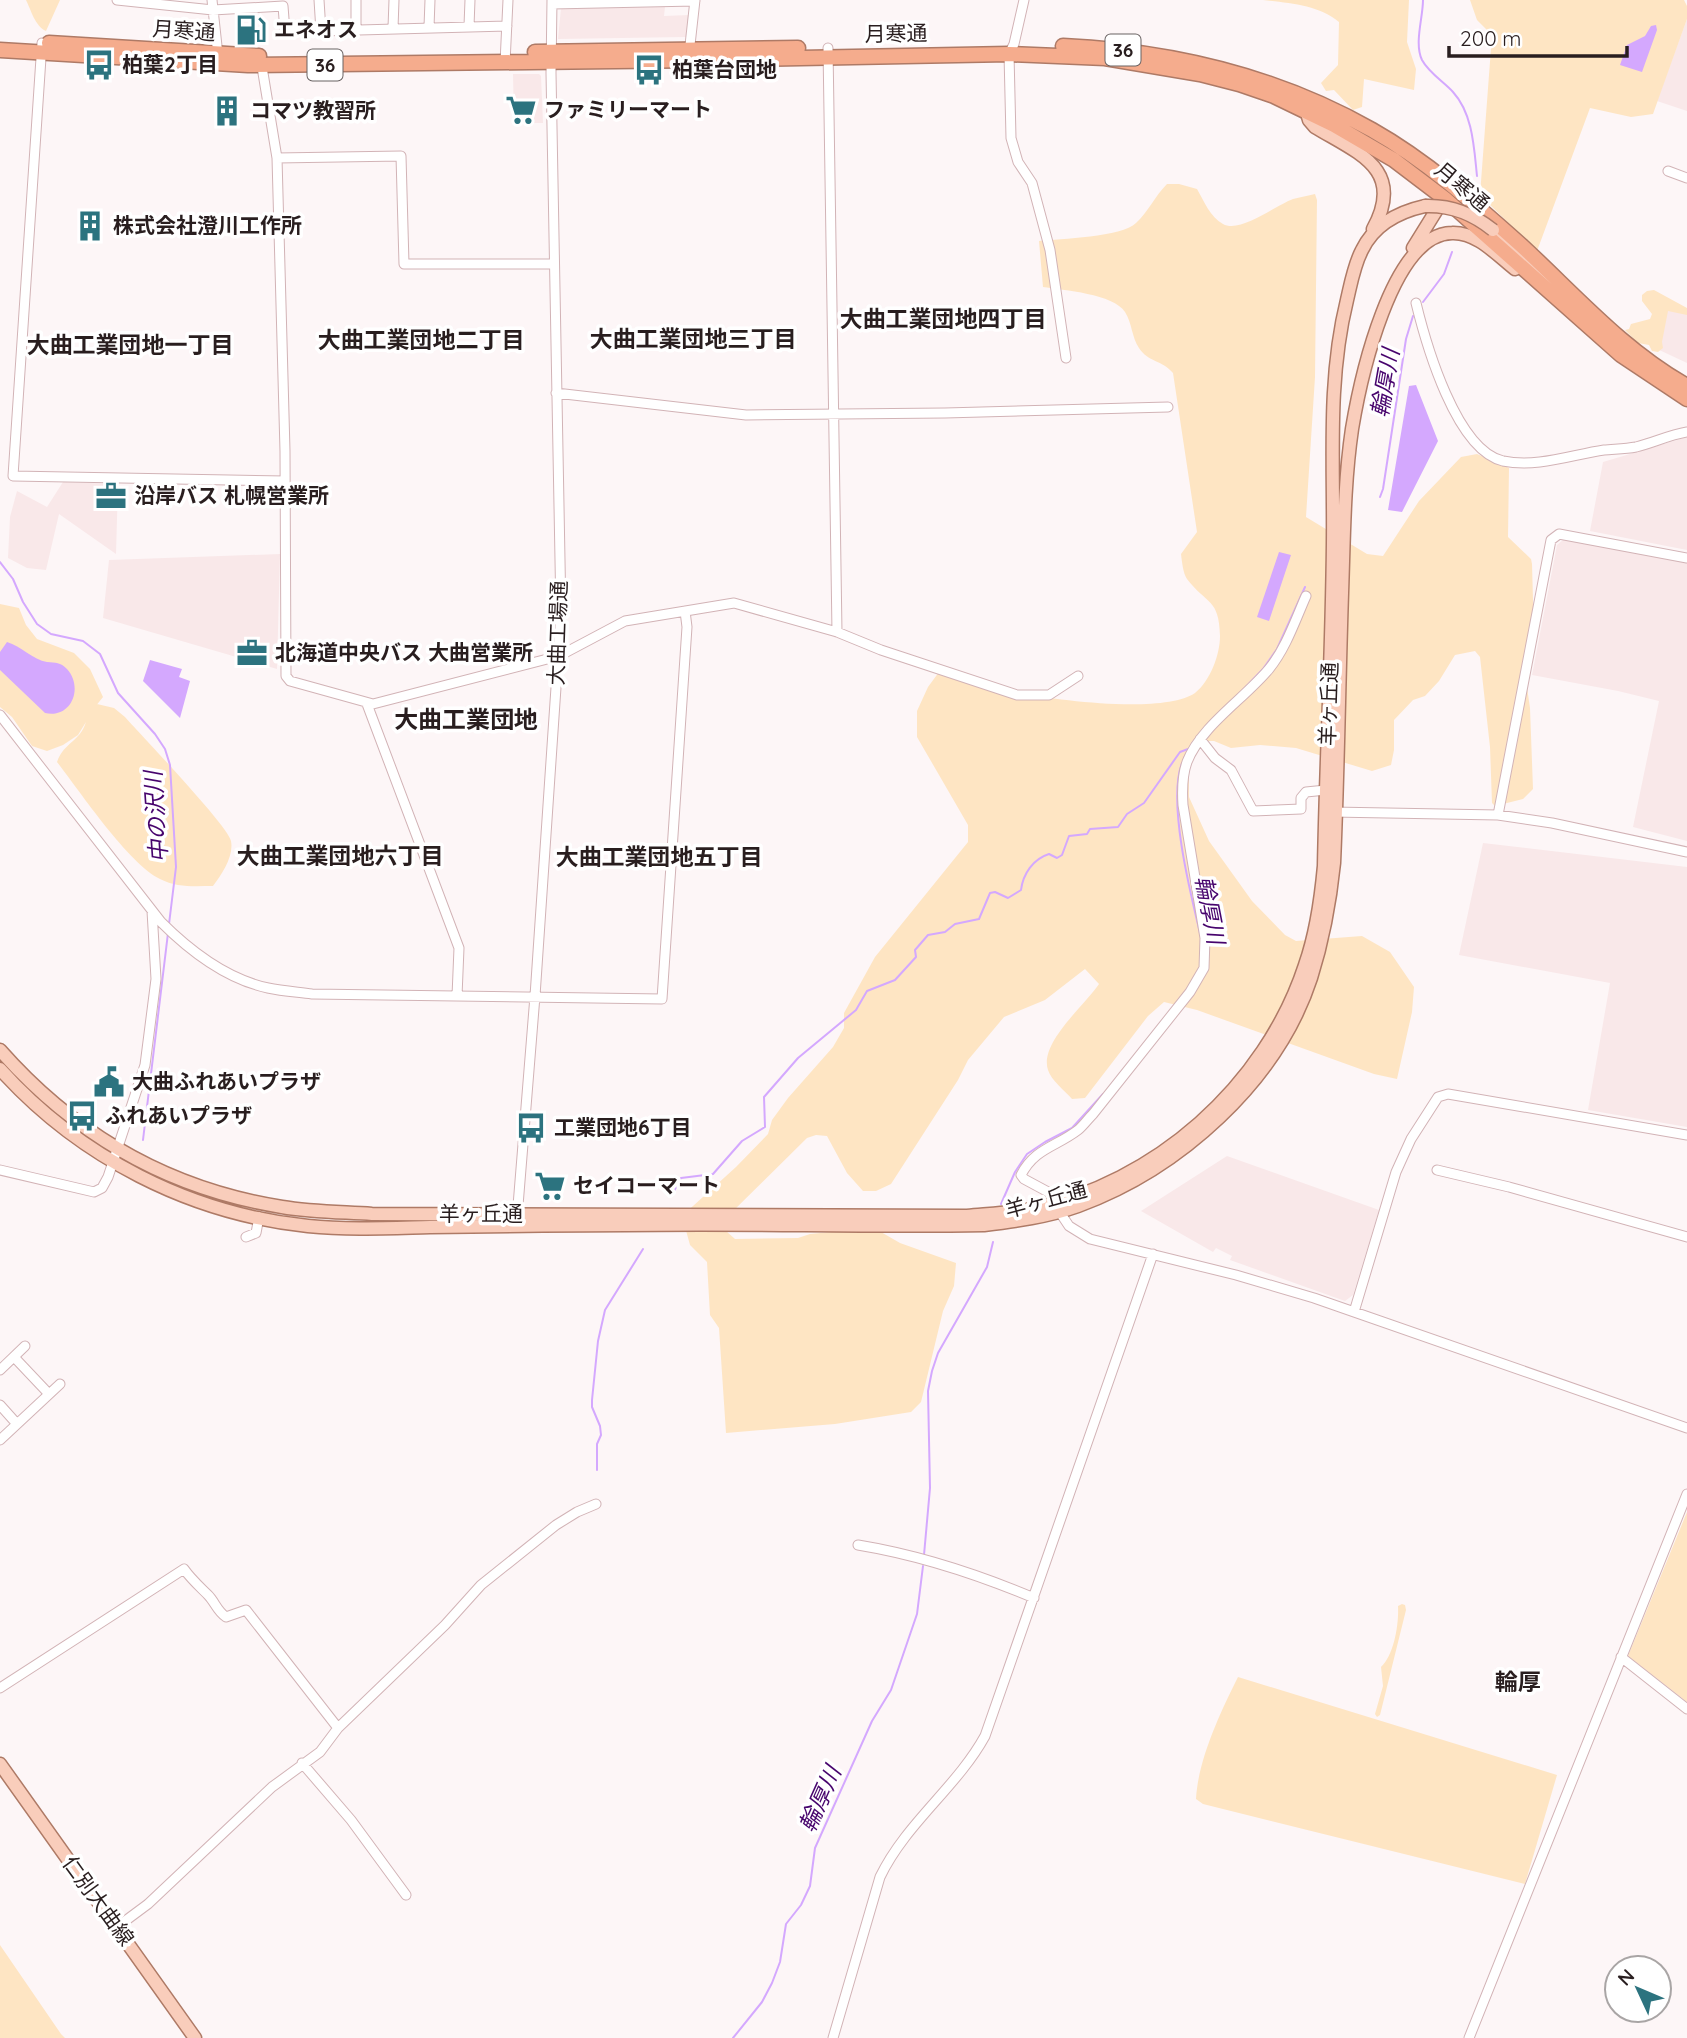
<svg xmlns="http://www.w3.org/2000/svg" width="1687" height="2038" font-family="Quicksand,'Noto Sans JP',sans-serif">
	<style>
		.built { fill: #f9e8e9 }
		.green { fill: #fee5c3 }
		.water { fill: #d4a8fe }
		.lines { fill: none; stroke-linecap: round; stroke-linejoin: round }
		.stream { stroke: #d4a8fe; stroke-width: 2 }
		.minor-casing { stroke: #d2b3b6; stroke-width: 11 }
		.major-casing { stroke: #ae7a66; stroke-width: 15 }
		.highway-casing { stroke: #ae7a66; stroke-width: 17 }
		.minor { stroke: #fff; stroke-width: 9 }
		.major { stroke: #f9cdbb; stroke-width: 12 }
		.highway { stroke: #f5ac8d; stroke-width: 14 }
		.major-bridge-casing { stroke: #ae7a66; stroke-width: 15; stroke-linecap: butt }
		.major-bridge { stroke: #f9cdbb; stroke-width: 12 }
		.labels { text-anchor: middle; stroke-width: 7; stroke-linejoin: round; paint-order: stroke }
		.shield { fill: #fff; stroke: #696262; stroke-width: 2 }
		.shield-label { font-size: 19px; font-weight: bold; fill: #291e1f }
		.poi-label { font-size: 21px; font-weight: bold; fill: #291e1f; stroke: #fff; text-anchor: start }
		.street-label { font-size: 21px; fill: #291e1f; stroke: #fff }
		.neighbourhood-label { font-size: 23px; font-weight: bold; fill: #291e1f; stroke: #fff }
		.water-label { font-size: 23px; font-style: italic; fill: #47046d; stroke: #fff }
		.quarter-label { font-size: 24px; font-weight: bold; fill: #291e1f; stroke: #fff }
	</style>
	<rect width="100%" height="100%" fill="#fdf6f7"/>
	<!-- built -->
	<path class="built" d="M665,7L664,16L689,15L686,37L558,39L561,8Z
		M1687,19V111L1657,101Z
		M513,74H539L541,76L543,123H514Z
		M1664,306L1687,312V363L1655,348Z
		M1687,437V550L1590,531L1603,462Z
		M63,482L118,484L116,554L59,514L46,570L27,568L8,558L10,517L17,491L47,507Z
		M1564,539L1687,563V841L1633,827L1659,701L1618,691L1532,675L1557,545Z
		M280,554L277,669L103,618L109,560Z
		M1483,843L1687,867V1127L1588,1110L1610,983L1459,955Z
		M1227,1156L1379,1210L1353,1295L1345,1301L1230,1260L1232,1256L1216,1248L1213,1252L1141,1211Z"/>
	<!-- green -->
	<path class="green" d="M26,0H60L46,31C35,26 31,10 26,0Z
		M1263,0H1409L1407,42L1416,69L1414,90L1364,79L1362,107L1353,110L1334,90L1326,91L1321,83L1338,65L1339,22C1319,5 1289,3 1263,0Z
		M1470,0H1684L1687,6V19L1653,114L1631,117L1590,108L1537,251L1480,195L1492,35L1477,20Z
		M1167,184H1179L1197,189C1204,201 1210,217 1223,224C1240,234 1276,205 1293,199C1300,197 1308,196 1315,194L1317,200L1315,377L1306,517L1367,554L1383,556L1419,501L1461,457L1477,454L1509,468L1508,537L1531,559L1532,564L1534,635L1523,660L1530,708L1533,789L1523,799L1495,806L1492,803L1490,747L1480,657L1475,651L1455,655L1439,681L1425,696L1413,700L1394,720V750L1391,765L1372,771L1296,748L1260,745L1231,748L1214,741H1208L1191,758L1189,769V797L1209,841L1252,901L1285,935L1296,941L1362,936L1390,952L1414,987L1412,1012L1397,1079L1374,1074L1197,1010L1164,1002L1148,1016L1085,1098L1072,1099C1065,1091 1051,1080 1048,1070C1039,1043 1085,1005 1099,984L1085,969L1045,1000L1004,1017L968,1060L958,1080L891,1184L876,1191H863L847,1173L827,1136L816,1135L807,1138L729,1215L726,1231L735,1239L798,1238L810,1234L874,1228L900,1243L956,1263L954,1286L943,1311L921,1402L911,1412L835,1424L726,1433L719,1328L710,1315L707,1262L690,1245L682,1216L736,1167L768,1134L772,1120L788,1098L833,1047L844,1028V1013L875,957L968,842V825L917,737V711L928,687L939,672L951,668C969,675 987,684 1005,689C1043,700 1164,715 1195,693C1210,681 1220,655 1220,636C1219,598 1207,605 1187,579C1183,573 1182,562 1181,554L1197,532L1173,373C1162,360 1148,362 1139,348C1132,338 1132,323 1125,312C1114,294 1063,290 1043,287L1039,241C1060,239 1122,237 1136,223C1148,212 1155,196 1167,184Z
		M1654,290L1687,308V315L1668,311L1662,342L1663,348L1658,352L1652,351L1649,345L1638,343L1625,330L1629,329L1631,324L1650,319L1652,314L1642,301V295L1647,291Z
		M0,604L19,608L26,625L37,639L74,653L90,669L103,697L91,712L97,704L114,708L125,717C141,735 229,827 231,841C234,856 222,874 213,886C195,886 177,888 160,879C128,863 81,793 57,762C65,741 79,743 86,722L78,735L63,745L47,751L32,746L12,717L0,707Z
		M1687,1512V1702L1628,1656Z
		M1402,1604L1405,1605L1406,1610L1380,1715L1377,1717L1375,1714L1383,1686L1381,1667C1394,1655 1399,1624 1398,1606Z
		M1238,1677L1557,1775L1525,1884L1203,1804L1196,1799C1198,1760 1220,1713 1238,1677Z
		M0,1945L61,2034L65,2038H0Z"/>
	<!-- water -->
	<path class="water" d="M1656,25L1657,30L1642,72L1620,65L1627,45L1645,36L1651,26Z
		M1416,385L1438,441L1402,512L1388,510L1409,386Z
		M1279,552L1291,555L1269,621L1257,617Z
		M7,642C21,646 33,660 47,662C56,663 60,662 67,669C84,688 71,719 45,713L0,670V652Z
		M150,660L182,669L179,677L190,681L180,718L143,681Z"/>
	<g class="lines">
		<!-- stream -->
		<path class="stream" d="M1423,0C1423,18 1414,43 1422,60C1429,73 1444,82 1453,92C1473,114 1474,148 1477,176
			M1423,302L1444,274L1452,252
			M1380,497L1383,489L1406,339L1413,316
			M0,562L13,579L23,602L37,624L51,634L83,641L100,654L118,693L155,734L165,749L170,765L176,867L169,924
			M1243,690L1263,669L1277,649L1305,587
			M1184,758L1193,742
			M1182,763C1167,802 1191,896 1201,937
			M143,1140L168,933
			M673,1193L681,1178L713,1174L742,1141L765,1127L764,1097L798,1058L856,1010L867,991L895,980L916,957L915,950L928,935L945,932L955,924L979,919L990,893L995,892L1008,898L1021,890C1023,874 1033,859 1049,854L1057,858L1062,855L1069,836L1087,834L1090,829L1118,827L1127,814L1144,803L1180,752L1188,749
			M1001,1204L1015,1172L1027,1154L1045,1142L1072,1128L1103,1094
			M597,1470V1444L601,1435L600,1426L592,1407V1400L598,1341L605,1310L643,1249
			M924,1555L930,1488L928,1391L932,1371L938,1353L987,1267L993,1242
			M733,2038L762,2002L772,1983L780,1962L786,1924L801,1905L810,1886L815,1848L872,1721L891,1690L917,1614L923,1566"/>
		<!-- minor casing -->
		<g class="minor-casing">
			<path id="minor" d="M117,0L213,10L283,6L285,32L507,26
				M212,0L218,55
				M319,0L321,31
				M356,0V29
				M1024,0L1014,44L1009,54L1011,138L1018,162L1032,183L1050,250L1066,358
				M552,4L695,1
				M469,26L470,0
				M429,27L430,0
				M393,28L394,0
				M42,43L13,476L285,481
				M828,48L837,632
				M689,54L695,0
				M261,61L277,158L285,451L286,676L290,681L373,704L559,656L625,621L734,603L837,632L881,650L1017,695H1049L1078,676
				M505,63L508,0
				M277,158L401,156L404,264H554
				M1668,171L1687,178
				M1416,303C1426,344 1456,450 1503,461C1537,468 1571,455 1604,450C1614,449 1625,449 1636,447C1653,443 1669,435 1687,432
				M556,393L746,415L945,413L1168,407
				M367,704L459,948L457,996
				M0,715L161,922C191,952 226,979 268,988C282,991 297,992 312,994L662,999L687,627L685,611
				M1200,739L1215,758L1231,770L1253,811L1301,809V798L1306,792L1326,790
				M1332,812L1498,815L1552,823L1687,852
				M1498,815L1551,540L1559,534L1687,558
				M0,1170L94,1192L102,1188L108,1177L145,1065L156,979L152,911
				M1437,1170L1509,1187L1687,1237
				M1063,1200L1024,1179L1021,1175C1035,1148 1056,1147 1078,1130C1083,1126 1088,1119 1093,1114L1190,992L1204,968L1205,938L1183,805C1182,790 1182,776 1187,762C1201,726 1244,699 1269,669C1286,648 1295,621 1306,596
				M1057,1208L1069,1226L1090,1239L1236,1275L1314,1298L1687,1428
				M517,1218L535,996L561,614L551,73L552,0
				M246,1237L256,1233L259,1217
				M1354,1312L1396,1172L1411,1139L1438,1097L1448,1094L1687,1135
				M14,1357L49,1394
				M0,1370L25,1346
				M0,1405L17,1424
				M0,1440L60,1384
				M858,1545C919,1555 977,1574 1034,1598
				M1621,1657L1687,1709
				M0,1688L184,1569C191,1579 199,1586 208,1595C215,1602 217,1611 226,1617L246,1610L338,1728
				M302,1763L351,1820L406,1895
				M117,1927L148,1904L272,1787L320,1752L338,1728L445,1625L481,1585L556,1525L577,1512L596,1504
				M833,2038L880,1877C906,1823 957,1787 985,1736L1153,1254
				M1469,2038L1687,1494"/>
		</g>
		<!-- major casing -->
		<g class="major-casing">
			<path id="major" d="M1307,113L1309,120L1315,127C1358,153 1406,169 1373,229
				M1493,230L1565,296
				M1413,248L1444,198
				M0,1050C75,1135 169,1189 282,1207C312,1212 342,1212 372,1214L967,1216C988,1214 1010,1213 1031,1209C1155,1183 1265,1087 1305,965C1316,934 1321,899 1324,866C1326,759 1332,651 1333,543C1334,462 1327,381 1347,300C1351,283 1354,265 1362,250C1374,225 1398,212 1425,206
				M0,1069C79,1157 190,1214 308,1226C348,1230 389,1228 430,1227C495,1226 560,1225 625,1225C745,1223 864,1227 984,1225C1016,1221 1047,1217 1078,1206C1179,1169 1277,1082 1311,978C1323,940 1330,902 1334,863C1338,773 1339,683 1342,593C1344,538 1344,483 1352,429C1360,381 1391,234 1452,233C1477,232 1497,255 1515,269
				M0,1764L195,2038"/>
		</g>
		<!-- highway casing -->
		<g class="highway-casing">
			<path id="highway" d="M49,43L259,56
				M1063,46C1171,51 1277,76 1372,130C1427,161 1475,204 1522,246C1575,295 1624,351 1687,386
				M0,50L248,65L702,60L1009,54L1105,58L1200,74L1239,84L1274,96L1334,125L1394,160L1444,198L1621,355L1687,399
				M535,52L798,48"/>
		</g>
		<!-- minor -->
		<use href="#minor" class="minor"/>
		<!-- major -->
		<use href="#major" class="major"/>
		<!-- highway -->
		<use href="#highway" class="highway"/>
		<!-- major-bridge casing -->
		<g class="major-bridge-casing">
			<path id="major-bridge" d="M1425,206C1451,205 1472,213 1493,230"/>
		</g>
		<!-- major-bridge -->
		<use href="#major-bridge" class="major-bridge"/>
	</g>
	<!-- icons -->
	<defs>
		<g id="fuel-bare" transform="scale(2.415)"><path d="M-5.5-6h7V0h2V4h1.3V-2.5L3-4.5l.8-.8L6-3V5H2.5V1h-1V6h-7ZM-4.2-4.7v3.2H.2V-4.7Z" fill="#2c737f" stroke="#fff" stroke-width="2.5" paint-order="stroke"/></g>
		<g id="bus-bare" transform="scale(2.415)"><path d="M-5-6H5V4H4V6H2V4H-2V6H-4V4H-5ZM-3.5-4V0h7V-4ZM-3.5 1.2v1.5H-2V1.2ZM2 1.2v1.5H3.5V1.2Z" fill="#2c737f" stroke="#fff" stroke-width="2.5" paint-order="stroke"/></g>
		<g id="supermarket-bare" transform="scale(2.415)"><path d="M-6-5.5h2.5l.6 2H6L4.5 2H-2.5L-4.4-4H-6ZM-1.5 3.2a1.3 1.3 0 1 0 .1 0ZM3 3.2a1.3 1.3 0 1 0 .1 0Z" fill="#2c737f" stroke="#fff" stroke-width="2.5" paint-order="stroke"/></g>
		<g id="building-bare" transform="scale(2.415)"><path d="M-4-6H4V6H1V3H-1V6H-4ZM-2.5-4.3h1.7v1.8h-1.7ZM.8-4.3h1.7v1.8H.8ZM-2.5-1h1.7V.8h-1.7ZM.8-1h1.7V.8H.8Z" fill="#2c737f" stroke="#fff" stroke-width="2.5" paint-order="stroke"/></g>
		<g id="office-bare" transform="scale(2.415)"><path d="M-6-3h4V-5.5h4V-3h4V5H-6ZM-1-4.5V-3h2v-1.5ZM-6 0V1H6V0Z" fill="#2c737f" stroke="#fff" stroke-width="2.5" paint-order="stroke"/></g>
		<g id="civic-bare" transform="scale(2.415)"><path d="M-.6-6.5H3V-4.5H.6V-3L4-1V1h2V6H-6V1h2V-1L-.6-3ZM-1.2 2.5V6h2.4V2.5Z" fill="#2c737f" stroke="#fff" stroke-width="2.5" paint-order="stroke"/></g>
	</defs>
	<g fill-rule="evenodd">
		<use href="#fuel-bare" x="251" y="30"/>
		<use href="#bus-bare" x="99" y="65"/>
		<use href="#bus-bare" x="649" y="70"/>
		<use href="#supermarket-bare" x="521" y="110"/>
		<use href="#building-bare" x="227" y="111"/>
		<use href="#building-bare" x="90" y="226"/>
		<use href="#office-bare" x="111" y="496"/>
		<use href="#office-bare" x="252" y="653"/>
		<use href="#civic-bare" x="109" y="1082"/>
		<use href="#bus-bare" x="82" y="1116"/>
		<use href="#bus-bare" x="531" y="1128"/>
		<use href="#supermarket-bare" x="550" y="1186"/>
	</g>
	<g class="labels">
		<!-- shield labels -->
		<g class="shield">
			<rect x="1105.5" y="34.5" width="35" height="31" rx="5"/>
			<rect x="307.5" y="49.5" width="35" height="31" rx="5"/>
		</g>
		<g class="shield-label">
			<text x="1123" y="57">36</text>
			<text x="325" y="72">36</text>
		</g>
		<!-- poi labels -->
		<g class="poi-label">
			<text x="274" y="37">エネオス</text>
			<text x="122" y="72">柏葉2丁目</text>
			<text x="672" y="77">柏葉台団地</text>
			<text x="544" y="117">ファミリーマート</text>
			<text x="250" y="118">コマツ教習所</text>
			<text x="113" y="233">株式会社澄川工作所</text>
			<text x="134" y="503">沿岸バス 札幌営業所</text>
			<text x="275" y="660">北海道中央バス 大曲営業所</text>
			<text x="132" y="1089">大曲ふれあいプラザ</text>
			<text x="105" y="1123">ふれあいプラザ</text>
			<text x="554" y="1135">工業団地6丁目</text>
			<text x="573" y="1193">セイコーマート</text>
		</g>
		<!-- street labels -->
		<g class="street-label">
			<text transform="translate(184 31) rotate(4)" y="7">月寒通</text>
			<text transform="translate(896 34) rotate(-1)" y="7">月寒通</text>
			<text transform="translate(1462 187) rotate(40)" y="7">月寒通</text>
			<text transform="translate(558 633) rotate(-88)" y="7">大曲工場通</text>
			<text transform="translate(1329 704) rotate(-88)" y="7">羊ヶ丘通</text>
			<text transform="translate(1046 1200) rotate(-15)" y="7">羊ヶ丘通</text>
			<text x="481" y="1221">羊ヶ丘通</text>
			<text transform="translate(98 1901) rotate(54)" y="7">仁別大曲線</text>
		</g>
		<!-- neighbourhood labels -->
		<g class="neighbourhood-label">
			<text x="943" y="327">大曲工業団地四丁目</text>
			<text x="693" y="347">大曲工業団地三丁目</text>
			<text x="421" y="348">大曲工業団地二丁目</text>
			<text x="130" y="353">大曲工業団地一丁目</text>
			<text x="340" y="864">大曲工業団地六丁目</text>
			<text x="659" y="865">大曲工業団地五丁目</text>
			<text x="1518" y="1690">輪厚</text>
		</g>
		<!-- water labels -->
		<g class="water-label">
			<text transform="translate(1385 383) rotate(-80)" y="8">輪厚川</text>
			<text transform="translate(156 817) rotate(-94)" y="8">中の沢川</text>
			<text transform="translate(1210 910) rotate(79)" y="8">輪厚川</text>
			<text transform="translate(820 1799) rotate(-66)" y="8">輪厚川</text>
		</g>
		<!-- quarter labels -->
		<g class="quarter-label">
			<text x="466" y="728">大曲工業団地</text>
		</g>
	</g>
	<!-- north arrow -->
	<g transform="translate(1638 1989) rotate(314)"><circle r="33" fill="#ffffff" stroke="#a9a5a5" stroke-width="2"/>
	<path d="M0-5L12 26L0 18L-12 26Z" fill="#2c737f"/>
	<text y="-10" font-size="19" font-weight="bold" text-anchor="middle" fill="#291e1f">N</text>
	</g>
	<!-- scale -->
	<path d="M1449 46v10h178v-10" fill="none" stroke="#291e1f" stroke-width="3.5"/>
	<text x="1460" y="46" font-size="21" fill="#291e1f" stroke="#ffffff" stroke-width="5" paint-order="stroke">200 m</text>
</svg>
